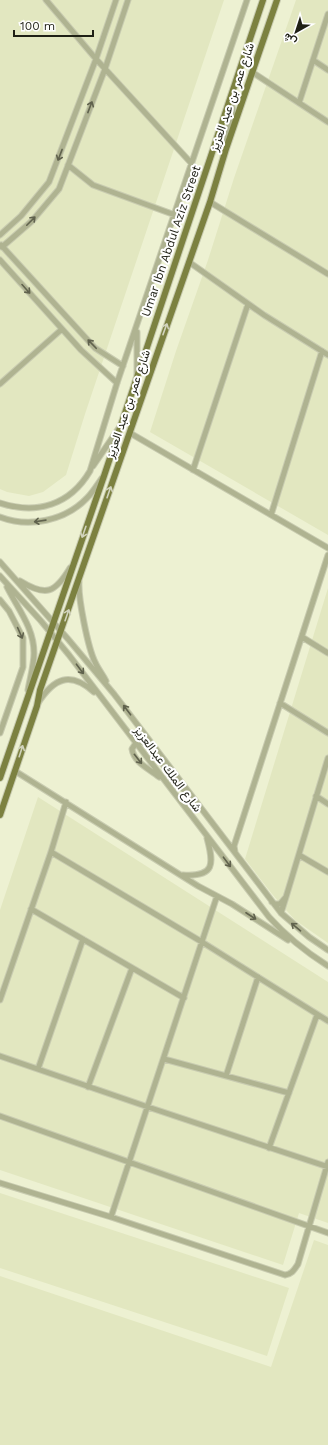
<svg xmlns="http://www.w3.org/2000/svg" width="328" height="1445" font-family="'Work Sans',Vazirmatn,sans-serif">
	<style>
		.built { fill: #e2e7c0 }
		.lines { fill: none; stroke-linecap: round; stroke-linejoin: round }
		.minor-casing { stroke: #c8cbb0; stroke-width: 7 }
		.major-casing { stroke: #c8cbb0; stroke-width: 8 }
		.minor { stroke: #afb391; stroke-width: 5 }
		.major { stroke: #7c8140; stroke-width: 6 }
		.oneway { stroke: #60624d }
		.oneway2 { stroke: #d1d3bc }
		.labels { text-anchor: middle; stroke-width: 4; stroke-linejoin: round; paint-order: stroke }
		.street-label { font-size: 12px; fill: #1f2015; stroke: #fff }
	</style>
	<rect width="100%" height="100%" fill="#edf1d2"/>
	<!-- built -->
	<path class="built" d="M0,0H224L85,414L66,475L43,492L29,496L7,492L0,489Z
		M296,0H328V535L150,432L176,351L208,260L234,178Z
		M328,588V943L295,920L272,894L245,859Z
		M38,797L328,982V1223L299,1213L283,1265L0,1170V910Z
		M0,1193L289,1288L267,1356L0,1268Z
		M314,1240L328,1245V1445H0V1276L271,1367Z"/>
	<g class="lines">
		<!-- minor casing -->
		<g class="minor-casing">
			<path id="minor" d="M46,0L96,59L192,164
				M313,60L328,70
				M252,72L328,122
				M299,103L328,14
				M226,146C226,141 226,137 227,133C229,122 238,111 229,102
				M68,165L93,185L175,215
				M210,202L328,274
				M0,235L21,216L49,182L96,59L116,0
				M1,245L95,348L123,366
				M2,247L32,221L59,189L105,69L128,0
				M0,260L81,350L117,383
				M189,262L264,315L328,355
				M137,332V374
				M0,384L62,329
				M130,433L328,548
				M93,466L119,428
				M193,470L248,304
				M0,503C37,515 70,505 90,471L117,383L247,0
				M271,515L322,351
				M0,517C29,528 65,521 87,498C93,492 97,485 102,478
				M0,562L68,639L114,694L281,913L309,937L328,950
				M0,576L41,621L69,655L269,917C287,937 306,952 328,966
				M20,581C46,597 55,593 70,568
				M79,582C78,598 88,648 95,662C98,669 103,675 106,681
				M7,587C18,609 34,628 34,653C34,665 30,678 28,690
				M0,600L9,611L23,638V667L0,733
				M302,637L328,653
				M38,703C54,678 70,671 94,692
				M280,703L328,733
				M15,771L198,886L232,904L288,940
				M159,777C150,769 134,763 132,749L136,743L143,742L148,745L179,785L185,791
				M316,796L328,804
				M51,852L202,942L328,1021
				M235,852L234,846L328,555
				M299,855L328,872
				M183,875C215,877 214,864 207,838
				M286,897L328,758
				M272,902L275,904H280L286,897L281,913
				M31,909L184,998
				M0,1000L51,852L66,802
				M0,1056L148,1107L328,1167
				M164,1059L289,1093
				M38,1069L83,939
				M226,1076L258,977
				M88,1087L132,968
				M0,1116L328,1233
				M269,1148L317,1015
				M0,1183L111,1217L285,1275C292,1274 294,1270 298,1264L328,1162
				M111,1217L217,896"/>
		</g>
		<!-- major casing -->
		<g class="major-casing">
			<path id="major" d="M0,778L104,476L263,0
				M0,815L37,706L40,690L210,202L226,149L277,0"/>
		</g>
		<!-- minor -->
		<use href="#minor" class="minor"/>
		<!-- major -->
		<use href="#major" class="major"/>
	</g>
	<!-- one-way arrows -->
	<defs><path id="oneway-shaft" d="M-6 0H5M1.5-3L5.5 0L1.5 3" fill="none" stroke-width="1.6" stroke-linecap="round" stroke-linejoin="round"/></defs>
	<g class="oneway">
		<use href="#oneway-shaft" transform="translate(90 107) rotate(-69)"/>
		<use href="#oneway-shaft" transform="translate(60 155) rotate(111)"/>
		<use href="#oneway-shaft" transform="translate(31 221) rotate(-45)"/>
		<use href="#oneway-shaft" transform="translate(26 289) rotate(48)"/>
		<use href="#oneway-shaft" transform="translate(92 344) rotate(-134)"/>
		<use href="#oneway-shaft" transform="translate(40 521) rotate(172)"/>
		<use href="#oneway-shaft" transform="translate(20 633) rotate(66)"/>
		<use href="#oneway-shaft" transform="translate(80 669) rotate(53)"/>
		<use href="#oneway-shaft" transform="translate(127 710) rotate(-127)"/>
		<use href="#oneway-shaft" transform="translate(138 759) rotate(52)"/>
		<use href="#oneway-shaft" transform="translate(227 862) rotate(53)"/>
		<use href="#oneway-shaft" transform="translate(251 916) rotate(33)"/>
		<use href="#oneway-shaft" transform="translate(296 927) rotate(-140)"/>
	</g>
	<g class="oneway2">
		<use href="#oneway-shaft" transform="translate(165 329) rotate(-70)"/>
		<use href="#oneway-shaft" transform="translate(109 492) rotate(-71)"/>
		<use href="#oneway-shaft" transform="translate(84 532) rotate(109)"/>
		<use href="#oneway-shaft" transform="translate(67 615) rotate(-71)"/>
		<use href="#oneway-shaft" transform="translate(21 751) rotate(-72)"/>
	</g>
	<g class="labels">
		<!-- street labels -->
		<g class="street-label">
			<text transform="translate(232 97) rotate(-71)" y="4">شارع عمر بن عبد العزيز</text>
			<text transform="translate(171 241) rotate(-71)" y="4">Umar Ibn Abdul Aziz Street</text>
			<text transform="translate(128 404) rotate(-71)" y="4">شارع عمر بن عبد العزيز</text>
			<text transform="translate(168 769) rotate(53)" y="4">شارع الملك عبدالعزيز</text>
		</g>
	</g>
	<!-- north arrow -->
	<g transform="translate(296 32) rotate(219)" stroke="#ffffff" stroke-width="3" paint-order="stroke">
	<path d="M0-3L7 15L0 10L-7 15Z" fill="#1f2015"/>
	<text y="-6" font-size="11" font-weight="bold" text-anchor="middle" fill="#1f2015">ش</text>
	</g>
	<!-- scale -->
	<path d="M14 30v6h79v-6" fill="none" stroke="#1f2015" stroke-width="2"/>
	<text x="20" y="30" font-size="12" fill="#1f2015" stroke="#ffffff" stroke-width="3" paint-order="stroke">100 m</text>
</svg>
